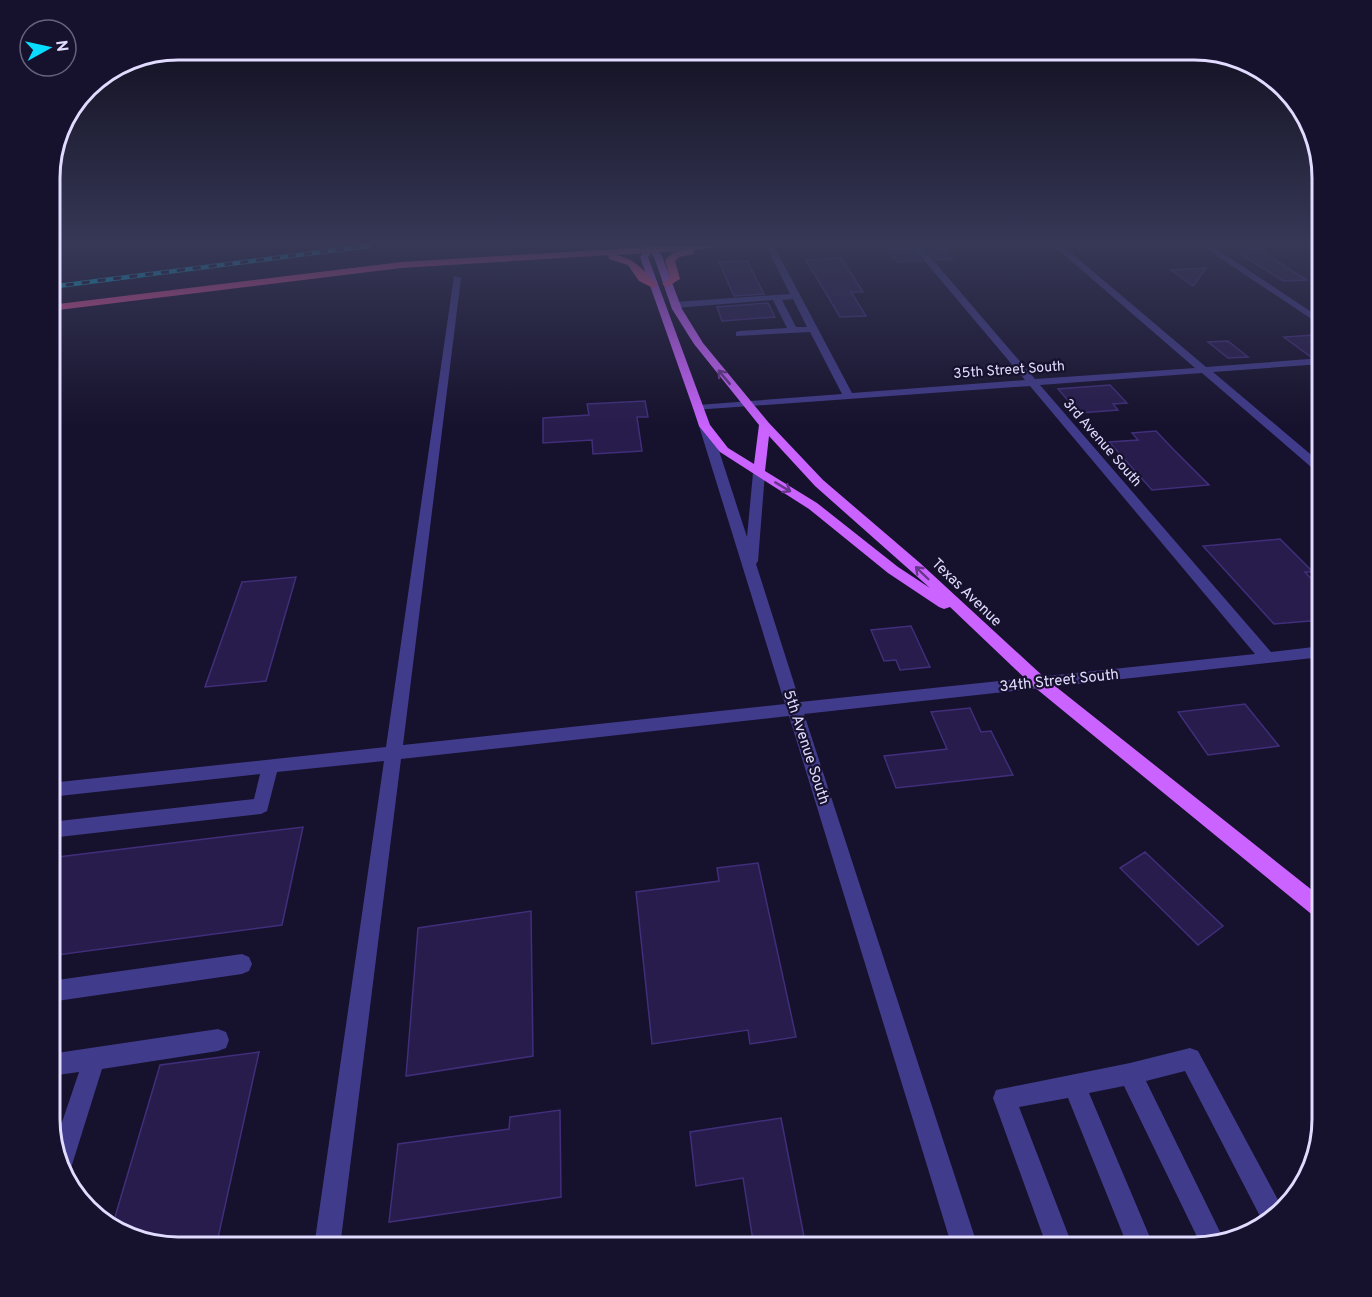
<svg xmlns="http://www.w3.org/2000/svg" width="1372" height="1297" font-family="Overpass,sans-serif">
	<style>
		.building { fill: #281c4d; stroke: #402e7a; stroke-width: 1.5 }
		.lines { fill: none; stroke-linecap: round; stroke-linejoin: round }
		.minor { fill: #413b8b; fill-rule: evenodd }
		.major { fill: #ca63ff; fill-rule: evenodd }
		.highway { fill: #ff57a1; fill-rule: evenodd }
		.rail-casing { stroke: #08ddff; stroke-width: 4.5 }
		.rail { stroke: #16112c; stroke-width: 3; stroke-dasharray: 8; stroke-linecap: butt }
		.oneway { stroke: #67368b }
		.labels { text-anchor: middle; stroke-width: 4.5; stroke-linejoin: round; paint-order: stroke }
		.far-street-label { font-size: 14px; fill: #e1dcff; stroke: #16112c }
		.street-label { font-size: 15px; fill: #e1dcff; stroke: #16112c }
		.rim { fill: none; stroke: #e1dcff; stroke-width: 3 }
	</style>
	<rect width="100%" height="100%" fill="#16112c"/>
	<!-- building -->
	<path class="building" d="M906,246H910L922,261L897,262L886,248Z
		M924,246H941L953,259L936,260Z
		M1243,246H1253L1307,280L1283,281L1239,253Z
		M841,258L863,292H851L866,316L840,317L806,260Z
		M747,261L764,294L734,296L719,262Z
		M1206,268L1193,286L1171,270Z
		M768,303L775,317L722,321L717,307Z
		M1314,335L1322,341V356L1311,357L1284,337Z
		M1228,341L1248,357L1228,358L1208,342Z
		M1110,385L1127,403L1113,404L1118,410L1079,413L1058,389Z
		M645,401L648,417H637L642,451L593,454L592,440L543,443V418L589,415L587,404Z
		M1156,431L1174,450L1209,485L1152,490L1109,442L1138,440L1132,433Z
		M1280,539L1313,572H1305L1322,590V620L1274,624L1203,546Z
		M296,577L266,681L205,687L242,582Z
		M911,626L930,667L900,670L896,660L884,661L871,630Z
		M1245,704L1279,746L1208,755L1178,712Z
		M970,708L981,732L991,731L1013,775L896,788L884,756L947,749L931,712Z
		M303,827L282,925L50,956V858Z
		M1145,852L1223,926L1198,945L1120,868Z
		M758,863L796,1037L750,1044L748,1030L652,1044L636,892L719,881L717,868Z
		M531,911L533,1056L406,1076L418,928Z
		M259,1052L216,1247L178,1248L128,1238L112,1227L160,1065Z
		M560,1110L561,1197L389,1222L398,1144L509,1129L510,1117Z
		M781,1118L806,1247H754L743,1178L696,1186L690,1132Z"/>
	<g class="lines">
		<!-- minor -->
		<path class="minor" d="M766,246H774L852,393L1025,380L912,246H921L1035,379L1195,368L1054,246H1063L1206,367L1322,358V364L1213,372L1322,464V474L1318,473L1202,373L1040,385L1271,652L1322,646V657L804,714L978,1247H952L789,716L401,759L340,1247H314L384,761L277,772L267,811L261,814L50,838V822L254,799L260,774L50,797V783L386,747L454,276L461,278L403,745L785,704L699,426L705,423L711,426L747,537L753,473L759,469L765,473L758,561L756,564L800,702L1255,654L1030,386L694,410L693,408L698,405L842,394L810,332L736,336V332L739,331L787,328L773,300L675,308L671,305L675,302L790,294ZM793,299L807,327H796L782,300Z
			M1202,246H1212L1322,319V326Z
			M242,954L249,957L252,964L249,971L242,974L50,1002V981Z
			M218,1029L226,1032L229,1040L226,1048L218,1051L102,1069L71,1168L65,1177L59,1169L54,1146L79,1072L50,1076V1054Z
			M1190,1048L1198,1051L1284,1211L1264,1224L1185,1071L1146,1081L1225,1242L1202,1247L1124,1086L1089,1093L1154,1247H1128L1068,1098L1019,1107L1073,1247H1047L993,1098L996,1090L1130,1063Z"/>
		<!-- major -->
		<path class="major" d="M644,246H653L662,256L682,309L703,343L769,423L823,480L920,563L1045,678L1322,898V919L1315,917L1033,686L950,607L944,609L939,607L888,573L809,509L720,452L699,426L693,408L640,257L646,249ZM651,253L654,257L672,309L694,344L759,425L754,464L728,448L710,425L648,257ZM769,436L815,486L930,588L898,567L817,503L765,471Z"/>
		<!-- highway -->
		<path class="highway" d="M662,246H721L695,250L694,254L679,257L675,261L680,279L667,287L662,284L670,278L665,260L673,253L681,251L616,255C638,260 643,271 658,285L653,288L639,281L628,265L609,259L608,255L401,268L50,311V305L401,262Z"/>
		<!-- rail casing -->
		<g class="rail-casing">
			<path id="rail" d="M50,287L368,246"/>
		</g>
		<!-- rail -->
		<use href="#rail" class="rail"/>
	</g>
	<!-- one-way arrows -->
	<defs><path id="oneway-shaft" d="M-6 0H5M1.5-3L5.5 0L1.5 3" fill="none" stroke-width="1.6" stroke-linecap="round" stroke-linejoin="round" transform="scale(1.5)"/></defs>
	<g class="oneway">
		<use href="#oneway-shaft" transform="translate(724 377) rotate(-130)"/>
		<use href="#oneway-shaft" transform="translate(783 487) rotate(31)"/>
		<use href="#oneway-shaft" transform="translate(922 573) rotate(-136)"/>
	</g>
	<!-- sky -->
	<linearGradient id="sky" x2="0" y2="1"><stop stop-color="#0c0918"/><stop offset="0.57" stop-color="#363856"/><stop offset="1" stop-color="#363856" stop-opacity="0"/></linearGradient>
	<rect width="1372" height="428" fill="url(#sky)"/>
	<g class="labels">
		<!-- far-street labels -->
		<g class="far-street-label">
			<text transform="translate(1009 369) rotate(-4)" y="5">35th Street South</text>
			<text transform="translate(1103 442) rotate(49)" y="5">3rd Avenue South</text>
		</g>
		<!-- street labels -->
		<g class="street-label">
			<text transform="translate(967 592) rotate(44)" y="5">Texas Avenue</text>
			<text transform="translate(1059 680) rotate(-6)" y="5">34th Street South</text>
			<text transform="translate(807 747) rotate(72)" y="5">5th Avenue South</text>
		</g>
	</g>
	<!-- crop -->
	<path d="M0 0H1372V1297H0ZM178 60H1194A118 118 0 0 1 1312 178V1119A118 118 0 0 1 1194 1237H178A118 118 0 0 1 60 1119V178A118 118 0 0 1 178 60Z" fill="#16112c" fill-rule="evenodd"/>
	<path class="rim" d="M178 60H1194A118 118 0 0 1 1312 178V1119A118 118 0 0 1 1194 1237H178A118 118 0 0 1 60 1119V178A118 118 0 0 1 178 60Z"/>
	<!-- north arrow -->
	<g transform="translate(48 48) rotate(82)"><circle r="28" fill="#16112c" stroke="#676280" stroke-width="1.5"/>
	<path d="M0-4.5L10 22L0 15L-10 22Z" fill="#08ddff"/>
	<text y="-9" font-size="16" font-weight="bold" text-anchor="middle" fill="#e1dcff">N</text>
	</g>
</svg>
